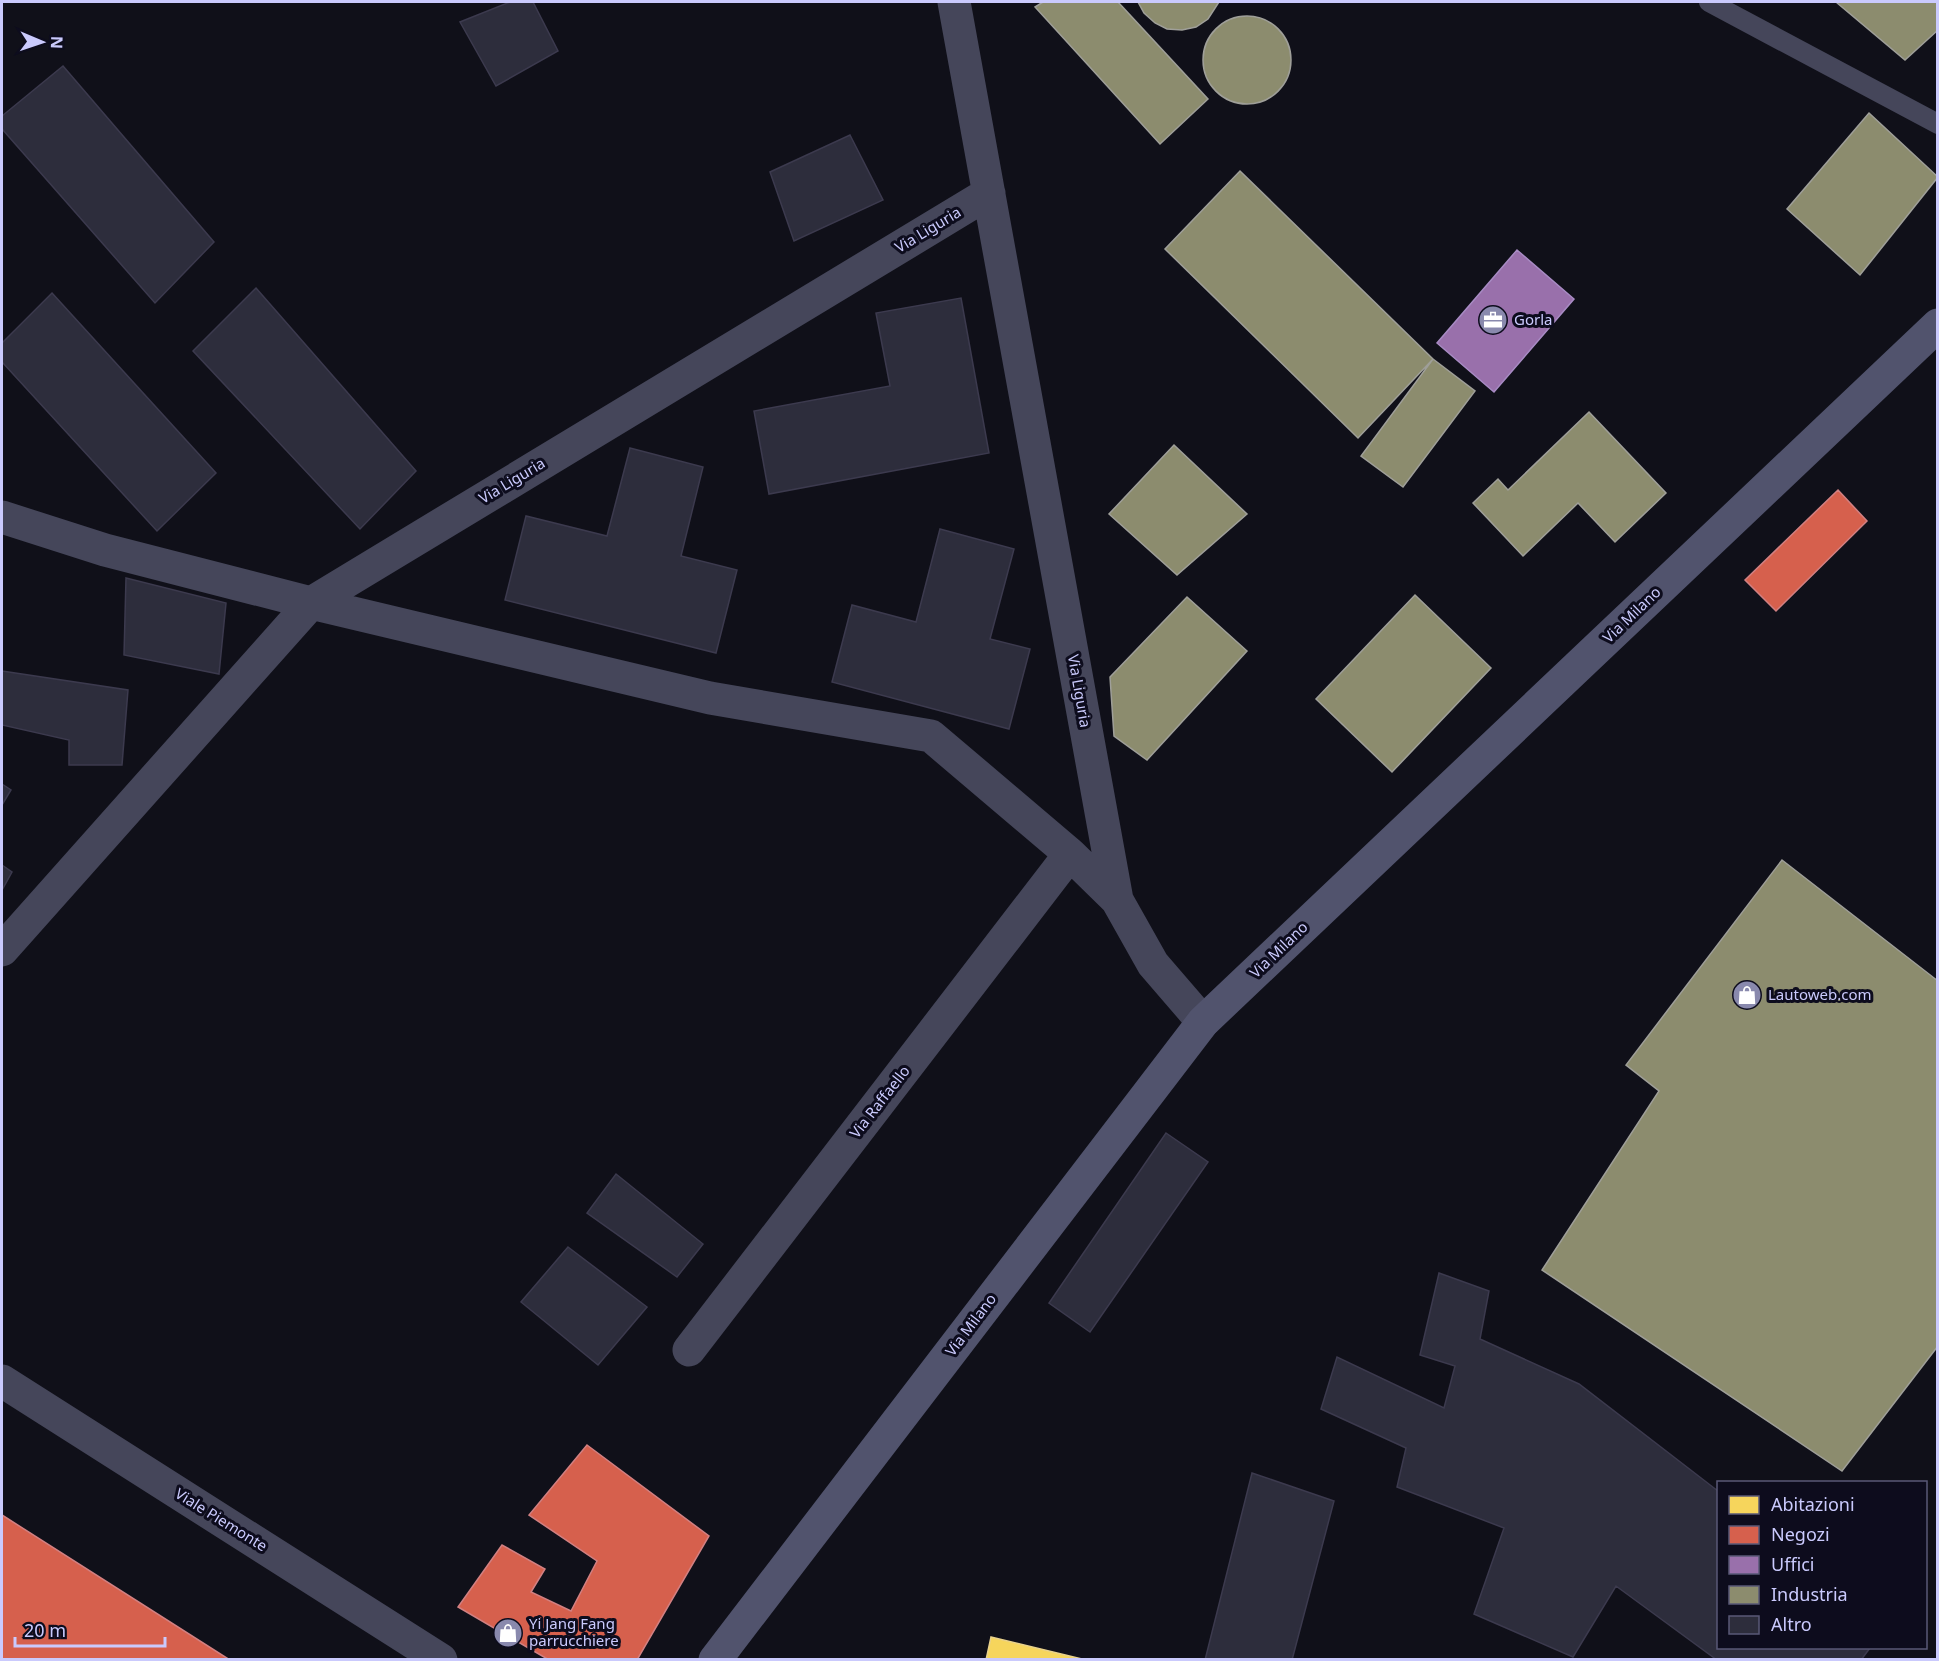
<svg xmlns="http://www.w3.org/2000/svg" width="1939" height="1661" font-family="'Noto Sans',sans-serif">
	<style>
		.homes { fill: #f6d55c; stroke: #e9d28c; stroke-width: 1.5 }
		.shops { fill: #d6604d; stroke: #d28082; stroke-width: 1.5 }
		.offices { fill: #9970ab; stroke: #a88bc4; stroke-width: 1.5 }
		.industry { fill: #8c8c6e; stroke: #9f9f99; stroke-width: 1.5 }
		.building { fill: #2d2d3c; stroke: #3c3a4e; stroke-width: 1.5 }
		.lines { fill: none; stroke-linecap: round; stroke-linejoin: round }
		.service { stroke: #45465a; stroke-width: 20 }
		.minor { stroke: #45465a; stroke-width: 33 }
		.tertiary { stroke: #45465a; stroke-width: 33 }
		.secondary { stroke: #51536d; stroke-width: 33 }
		.labels { text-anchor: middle; stroke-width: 6; stroke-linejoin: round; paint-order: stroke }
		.street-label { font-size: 15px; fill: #cacafd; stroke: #0d0c1d }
		.poi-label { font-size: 15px; fill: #cacafd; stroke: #0d0c1d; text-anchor: start }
	</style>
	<rect width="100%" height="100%" fill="#101019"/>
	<!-- homes -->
	<path class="homes" d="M991,1637L1086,1660H986Z"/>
	<!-- shops -->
	<path class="shops" d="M1838,490L1867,521L1776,611L1745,580Z
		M587,1445L709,1536L637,1660H549L458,1607L502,1545L545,1569L531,1592L571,1611L597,1561L529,1515Z
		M2,1515L230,1660H2Z"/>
	<!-- offices -->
	<path class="offices" d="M1517,250L1574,299L1494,392L1437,343Z"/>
	<!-- industry -->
	<path class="industry" d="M1043,2H1118L1208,99L1160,144L1035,7Z
		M1138,2H1219L1208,19L1196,27L1182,30L1167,29L1155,23L1144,13Z
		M1836,2H1938V30L1905,60Z
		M1203 60a44 44 0 1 1 88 0a44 44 0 1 1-88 0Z
		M1869,113L1938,177L1860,275L1787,209Z
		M1240,171L1433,359L1358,438L1165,249Z
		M1433,359L1475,391L1403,487L1361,456Z
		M1589,412L1666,493L1615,542L1578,503L1523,556L1473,503L1498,479L1508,490Z
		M1174,445L1247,514L1177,575L1109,514Z
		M1415,595L1491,668L1392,772L1316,699Z
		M1187,597L1247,651L1147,760L1114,736L1110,677Z
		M1782,860L1938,981V1346L1842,1471L1542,1270L1659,1091L1626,1065Z"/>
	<!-- building -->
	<path class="building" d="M510,2H533L558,51L496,86L460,22Z
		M63,66L214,242L155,303L2,129V116Z
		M850,135L883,200L794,241L770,172Z
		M256,288L416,471L360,529L193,351Z
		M52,293L216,473L157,531L2,362V343Z
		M961,298L989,453L769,494L754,411L890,386L876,313Z
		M630,448L703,467L681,556L737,570L716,653L505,600L526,516L607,536Z
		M940,529L1014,549L990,639L1030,649L1009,729L832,682L852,605L916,622Z
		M126,578L226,603L219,674L124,655Z
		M2,671L128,690L122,765H69V740L2,725Z
		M2,784L11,790L2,805Z
		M2,865L12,872L2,890Z
		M1166,1133L1208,1162L1090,1332L1049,1303Z
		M616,1174L703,1244L677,1277L587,1213Z
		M568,1247L647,1307L598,1365L521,1302Z
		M1439,1273L1489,1291L1480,1339L1579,1384L1718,1491V1648H1870L1861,1660H1717L1616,1586L1573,1657L1474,1614L1504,1528L1397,1487L1406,1448L1321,1409L1337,1357L1444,1408L1455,1366L1420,1355Z
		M1252,1473L1334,1501L1292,1660H1205Z"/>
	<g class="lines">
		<!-- service -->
		<path class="service" d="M1709,2L1938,124"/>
		<!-- minor -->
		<path class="minor" d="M954,2L1117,900L1153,964L1203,1022
			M2,517L105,550L311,603L710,698L931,736L1070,854L1117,900
			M2,950L311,603L989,193
			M689,1350L1070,854"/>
		<!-- tertiary -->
		<path class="tertiary" d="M2,1381L441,1660"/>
		<!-- secondary -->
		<path class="secondary" d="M715,1660L1203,1022L1938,325"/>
	</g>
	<!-- icons -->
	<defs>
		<g id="office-disc" transform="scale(1.5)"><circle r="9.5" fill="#8989ad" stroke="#0d0c1d"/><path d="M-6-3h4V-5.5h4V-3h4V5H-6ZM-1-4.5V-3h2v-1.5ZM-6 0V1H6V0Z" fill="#fff"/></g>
		<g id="shop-disc" transform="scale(1.5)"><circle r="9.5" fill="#8989ad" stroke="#0d0c1d"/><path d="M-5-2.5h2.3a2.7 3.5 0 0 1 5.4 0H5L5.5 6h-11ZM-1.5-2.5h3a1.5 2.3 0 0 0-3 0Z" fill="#fff"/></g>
	</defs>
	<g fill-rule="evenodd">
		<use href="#office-disc" x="1493" y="320"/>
		<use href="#shop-disc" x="1747" y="995"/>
		<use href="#shop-disc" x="508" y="1633"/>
	</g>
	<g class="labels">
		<!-- street labels -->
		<g class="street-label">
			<text transform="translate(928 230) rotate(-31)" y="5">Via Liguria</text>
			<text transform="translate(512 481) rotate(-31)" y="5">Via Liguria</text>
			<text transform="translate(1632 615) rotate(-44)" y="5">Via Milano</text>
			<text transform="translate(1079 691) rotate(80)" y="5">Via Liguria</text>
			<text transform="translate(1279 950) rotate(-44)" y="5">Via Milano</text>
			<text transform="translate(880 1102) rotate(-52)" y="5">Via Raffaello</text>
			<text transform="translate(971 1325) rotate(-53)" y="5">Via Milano</text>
			<text transform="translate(221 1520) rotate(32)" y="5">Viale Piemonte</text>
		</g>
		<!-- poi labels -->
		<g class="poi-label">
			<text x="1514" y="325">Gorla</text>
			<text x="1768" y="1000">Lautoweb.com</text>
			<text x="529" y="1629">Yi Jang Fang<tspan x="529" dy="17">parrucchiere</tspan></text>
		</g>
	</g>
	<!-- border -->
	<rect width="1939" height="1661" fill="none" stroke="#cacafd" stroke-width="6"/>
	<!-- legend -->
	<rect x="1717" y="1481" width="210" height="168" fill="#0d0c1d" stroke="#595877" stroke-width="1.5"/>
	<rect x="1729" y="1496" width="30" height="18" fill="#f6d55c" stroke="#595877" stroke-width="1.5"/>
	<text x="1771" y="1511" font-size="18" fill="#cacafd">Abitazioni</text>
	<rect x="1729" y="1526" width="30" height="18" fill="#d6604d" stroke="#595877" stroke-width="1.5"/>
	<text x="1771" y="1541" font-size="18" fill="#cacafd">Negozi</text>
	<rect x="1729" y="1556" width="30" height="18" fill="#9970ab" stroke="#595877" stroke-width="1.5"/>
	<text x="1771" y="1571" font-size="18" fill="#cacafd">Uffici</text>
	<rect x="1729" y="1586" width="30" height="18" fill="#8c8c6e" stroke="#595877" stroke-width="1.5"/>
	<text x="1771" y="1601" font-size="18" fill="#cacafd">Industria</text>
	<rect x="1729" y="1616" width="30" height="18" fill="#2d2d3c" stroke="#595877" stroke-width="1.5"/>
	<text x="1771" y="1631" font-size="18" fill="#cacafd">Altro</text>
	<!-- north arrow -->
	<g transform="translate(42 42) rotate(92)" stroke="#0d0c1d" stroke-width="4.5" paint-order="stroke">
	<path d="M0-4.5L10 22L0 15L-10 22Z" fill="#cacafd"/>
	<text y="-9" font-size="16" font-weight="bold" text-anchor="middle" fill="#cacafd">N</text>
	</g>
	<!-- scale -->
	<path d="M15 1637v9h150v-9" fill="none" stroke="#cacafd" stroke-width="3"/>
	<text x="24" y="1637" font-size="18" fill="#cacafd" stroke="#0d0c1d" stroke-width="4.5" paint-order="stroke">20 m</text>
</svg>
